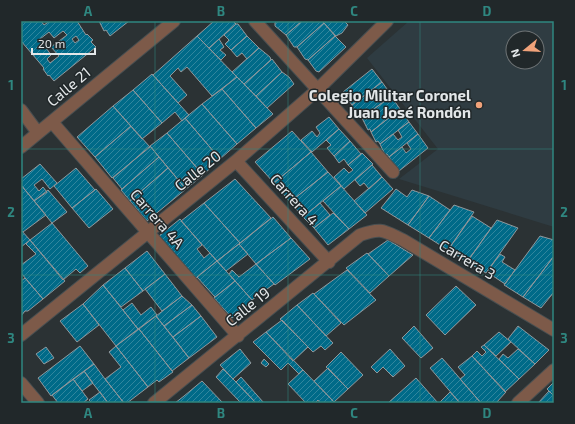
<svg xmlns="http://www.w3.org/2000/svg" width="575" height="424" font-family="'Exo 2',sans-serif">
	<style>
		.built { fill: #2f3c42; fill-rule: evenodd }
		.building { fill: url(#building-hatch); stroke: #90989c; fill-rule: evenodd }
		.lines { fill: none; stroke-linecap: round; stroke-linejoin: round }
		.minor-casing { stroke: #484f51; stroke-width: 14 }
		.minor { stroke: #7d5a49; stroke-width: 12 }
		.grid { fill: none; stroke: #2f8780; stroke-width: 1; stroke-opacity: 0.55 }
		.poi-dot { fill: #f0a27a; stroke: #21282a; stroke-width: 1.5 }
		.labels { text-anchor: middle; stroke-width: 3; stroke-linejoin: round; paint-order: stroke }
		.street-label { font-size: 15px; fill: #e3e7e9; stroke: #21282a }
		.poi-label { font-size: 15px; font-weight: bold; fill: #e3e7e9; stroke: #21282a; text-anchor: end }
		.neatline { fill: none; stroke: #2f8780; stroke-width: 1.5 }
		.grid-label { font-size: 13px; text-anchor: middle; font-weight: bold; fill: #2f8780 }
	</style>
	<defs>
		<pattern id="building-hatch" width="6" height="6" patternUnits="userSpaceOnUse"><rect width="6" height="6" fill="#006a88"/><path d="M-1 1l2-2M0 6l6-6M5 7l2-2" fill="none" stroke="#31869e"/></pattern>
	</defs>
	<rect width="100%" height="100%" fill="#2b3234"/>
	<!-- built -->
	<path class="built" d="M409,21H554V227L399,179L438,149L367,58ZM513,38H537V62H513Z"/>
	<!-- building -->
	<path class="building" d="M21,21H41L44,25L50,21H77L86,35L87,34L93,40L91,42L96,47L54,81L49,75L48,76L43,69L44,68L21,41ZM63,31L67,35L51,47L59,56L50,63L47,59L51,55L40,39L49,32L54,38ZM76,36L79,40L75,43L72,39Z
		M99,21H129L110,36L106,30L104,31Z
		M214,21H233L236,24L209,48L197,36Z
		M276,21H302L286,35L275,26V23Z
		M302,21H322L324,23L297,47H294L286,35Z
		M322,21H344L348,25L342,33L336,36Z
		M324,23L335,36L308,60L305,59L297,47Z
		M236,24H238L247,36L231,50L225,44L229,40L224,35Z
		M197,36L237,77L212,96L187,67L181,72L178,68L170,76L187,95L178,103L153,75Z
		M247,36L259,48L247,59L242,53L237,57L231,50Z
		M335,36L346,47L319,72L316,71L308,60Z
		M219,39L224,47L220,50L226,55L221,60L209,48Z
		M259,48L270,57L271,60L244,84L232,72Z
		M272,59L282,72L256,96L244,84Z
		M372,69L382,82L352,105L350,102L349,103L343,92Z
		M282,72L289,77L294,84L267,108L256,96Z
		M152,74L189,115L182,121L175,112L162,123L133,90Z
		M237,77L273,114L256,128L222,89Z
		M382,82L387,89L381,93L386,100L362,118L353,108L352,105Z
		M222,89L256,128L237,144L202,104Z
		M133,90L162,123L142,139L113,106Z
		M391,96L400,109L371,132L370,129L368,130L362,118Z
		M202,104L237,144L220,159L185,118Z
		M113,106L131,126L95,157L77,137Z
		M400,109L409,122L380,144L378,141L376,142L371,132Z
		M329,117L339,129L312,152L301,140L312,131L317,137L320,133L316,127Z
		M185,118L220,159L203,175L167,133Z
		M409,122L418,134L389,157L387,154L385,155L380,144L393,134L398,140L402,137L398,130Z
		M131,126L150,147L112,178L95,157Z
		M339,129L350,141L334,156L327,148L331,145L326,140Z
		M292,131L311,152L274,183L255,162Z
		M167,133L203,175L186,189L150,146Z
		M418,134L428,148L399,171L389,160H391L389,157L402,147L406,153L411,149L407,143Z
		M350,141L361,154L348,165L344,159L339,163L334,156Z
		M150,146L159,157L122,189L113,178Z
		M311,152L328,172L290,202L274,183Z
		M362,153L373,164L344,189L334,177L344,168L349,173L353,170L348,165Z
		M159,157L168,168L130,201L121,190Z
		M40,164L57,183L50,189L42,179L34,185L39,191L43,187L47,192L34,201L21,185V179Z
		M372,165L382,177L369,189L364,183L360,186L355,180Z
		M76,168L95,190L72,208L54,186Z
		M168,168L186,189L147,221L130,201Z
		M328,172L341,186L303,217L290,202Z
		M382,177L393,189L365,213L354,201Z
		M235,179L271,218L240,243L204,203Z
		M21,185L46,215L23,232L21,230Z
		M341,186L367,215L349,229L323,201Z
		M96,189L113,209L89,228L72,208Z
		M396,189L407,197L412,190L429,196L408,225L381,208Z
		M48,190L67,212L52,223L34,201Z
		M429,196L450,210L429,238L408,225Z
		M204,203L240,243L217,261L181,221Z
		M320,203L330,215L314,228L303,217Z
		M454,205L474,212L448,250L429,238Z
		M333,213L349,229L328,245L314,228Z
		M472,216L491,228L467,262L448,250Z
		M273,217L291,238L256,264L239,244Z
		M180,219L202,245L197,249L204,258L210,253L217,261L196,278L159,236Z
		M497,220L518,228L486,273L467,262Z
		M52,223L88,266L80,273L76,269L63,280L30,240Z
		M21,230L30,240L21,247Z
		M540,236L554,240V256L523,297L504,285Z
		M291,238L310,259L275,285L256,264Z
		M30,240L65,281L43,299L21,273V265L36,254L26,244Z
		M388,240L413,255L389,276L368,254Z
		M239,244L248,254L226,271L217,261Z
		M147,251L165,274L143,291L125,268Z
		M367,253L389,276L370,293L346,268Z
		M500,254L505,257L502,262L515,270L505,284L487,272Z
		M554,256V292L541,308L523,297Z
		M217,261L235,281L215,297L197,277Z
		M256,264L274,284L252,300L229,274L232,270L239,277Z
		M125,268L143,291L121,307L103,285Z
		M347,270L376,300L344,325L314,294Z
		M165,274L182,296L162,311L145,289Z
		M25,278L43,299L28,311H25L21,316V281Z
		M235,281L253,301L232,318L214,298Z
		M103,285L138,329L116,346L83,304Z
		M456,286L476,305L445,335L426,315Z
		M313,293L341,323L326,336L297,305Z
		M182,296L192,305L164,326L156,316Z
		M132,303L141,315L151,307L157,315L138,329L123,310Z
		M83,304L99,325L77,342L60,321Z
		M192,305L201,316L173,337L164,326Z
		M297,305L333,343L325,350L321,346L313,352L280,319Z
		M156,316L189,358L172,371L139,329Z
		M201,316L217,337L189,358L173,337Z
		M282,320L308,347L293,361L266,332Z
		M414,326L433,348L421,358L402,338Z
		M518,326L549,350L535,364L508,339Z
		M139,329L173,372L159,382L157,380L148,387L116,346Z
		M266,332L303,370L299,374L288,363L281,370L253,342Z
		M499,332L511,342L496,356L484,345Z
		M484,345L519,379L505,392L472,356L477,351L482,356L486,352L481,347Z
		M80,346L94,364L51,396L38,378Z
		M116,346L148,387L127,403H124L105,379L121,367L109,352Z
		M46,347L54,358L44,364L36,354Z
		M240,349L251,363L233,379L220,365Z
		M390,349L405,366L393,377L383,367L377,373L371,367Z
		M518,349L535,364L519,379L499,359L503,354L508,358Z
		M341,352L363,375L348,389L326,367Z
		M472,356L506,392L496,403H481L460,379L465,375L458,367Z
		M442,358L450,367L481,403H460L430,368Z
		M264,359L269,364L266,367L261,363Z
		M94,364L105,379L124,403H108L91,381L84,371Z
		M328,368L348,389L334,402L314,381Z
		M223,369L236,382L256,403H241L216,377Z
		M303,370L334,402L333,403H320L318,400L315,403H306L288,384Z
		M84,371L93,383L82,391L73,379Z
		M241,377L256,394L264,403H256L236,382Z
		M416,378L438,403H388Z
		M73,379L88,399L83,403H58L52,395Z
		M202,381L223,403H175L184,396Z
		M554,382V396L547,389Z
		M549,391L554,396V403H538Z
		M100,392L103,396L108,403H92L89,400Z
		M450,392L460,403H439Z"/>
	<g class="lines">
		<!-- minor casing -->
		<g class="minor-casing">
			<path id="minor" d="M255,21L393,172
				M21,110L38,133
				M52,122L238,336
				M21,147L174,21
				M236,161L329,262
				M21,335L236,161L316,91L387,21
				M21,383L38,403
				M154,403L360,235C382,227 384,231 403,240L554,330
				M518,403L554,370"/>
		</g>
		<!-- minor -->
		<use href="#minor" class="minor"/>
	</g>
	<!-- grid -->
	<path class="grid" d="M155,21V403M288,21V403M420,21V403M21,149H554M21,275H554"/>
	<!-- markers -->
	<circle class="poi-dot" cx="479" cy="105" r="4"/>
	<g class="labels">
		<!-- street labels -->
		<g class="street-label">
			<text transform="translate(69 87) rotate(-40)" y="5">Calle 21</text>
			<text transform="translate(198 171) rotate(-39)" y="5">Calle 20</text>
			<text transform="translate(294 200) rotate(48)" y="5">Carrera 4</text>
			<text transform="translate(157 219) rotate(49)" y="5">Carrera 4A</text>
			<text transform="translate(467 260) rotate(31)" y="5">Carrera 3</text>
			<text transform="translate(248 307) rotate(-39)" y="5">Calle 19</text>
		</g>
		<!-- poi labels -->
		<g class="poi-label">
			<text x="471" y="101">Colegio Militar Coronel<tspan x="471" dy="17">Juan José Rondón</tspan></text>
		</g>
	</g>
	<!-- border -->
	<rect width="575" height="424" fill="none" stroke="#21282a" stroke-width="44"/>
	<!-- north arrow -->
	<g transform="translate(525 50) rotate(252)"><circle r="19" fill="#21282a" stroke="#6f7476"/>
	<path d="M0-3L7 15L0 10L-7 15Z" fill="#f0a27a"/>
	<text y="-6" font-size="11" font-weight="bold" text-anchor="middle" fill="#e3e7e9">N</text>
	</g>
	<!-- scale -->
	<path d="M32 48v6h63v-6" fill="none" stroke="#e3e7e9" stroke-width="2"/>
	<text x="38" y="48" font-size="12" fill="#e3e7e9" stroke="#21282a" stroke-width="3" paint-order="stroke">20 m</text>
	<rect x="22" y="22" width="531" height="380" class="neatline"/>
	<g class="grid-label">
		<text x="88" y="16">A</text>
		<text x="221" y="16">B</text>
		<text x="354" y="16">C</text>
		<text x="487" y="16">D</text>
		<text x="11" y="90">1</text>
		<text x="564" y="90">1</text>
		<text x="11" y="217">2</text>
		<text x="564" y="217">2</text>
		<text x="11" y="343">3</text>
		<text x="564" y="343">3</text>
		<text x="88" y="418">A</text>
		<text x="221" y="418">B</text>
		<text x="354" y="418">C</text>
		<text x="487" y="418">D</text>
	</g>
</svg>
